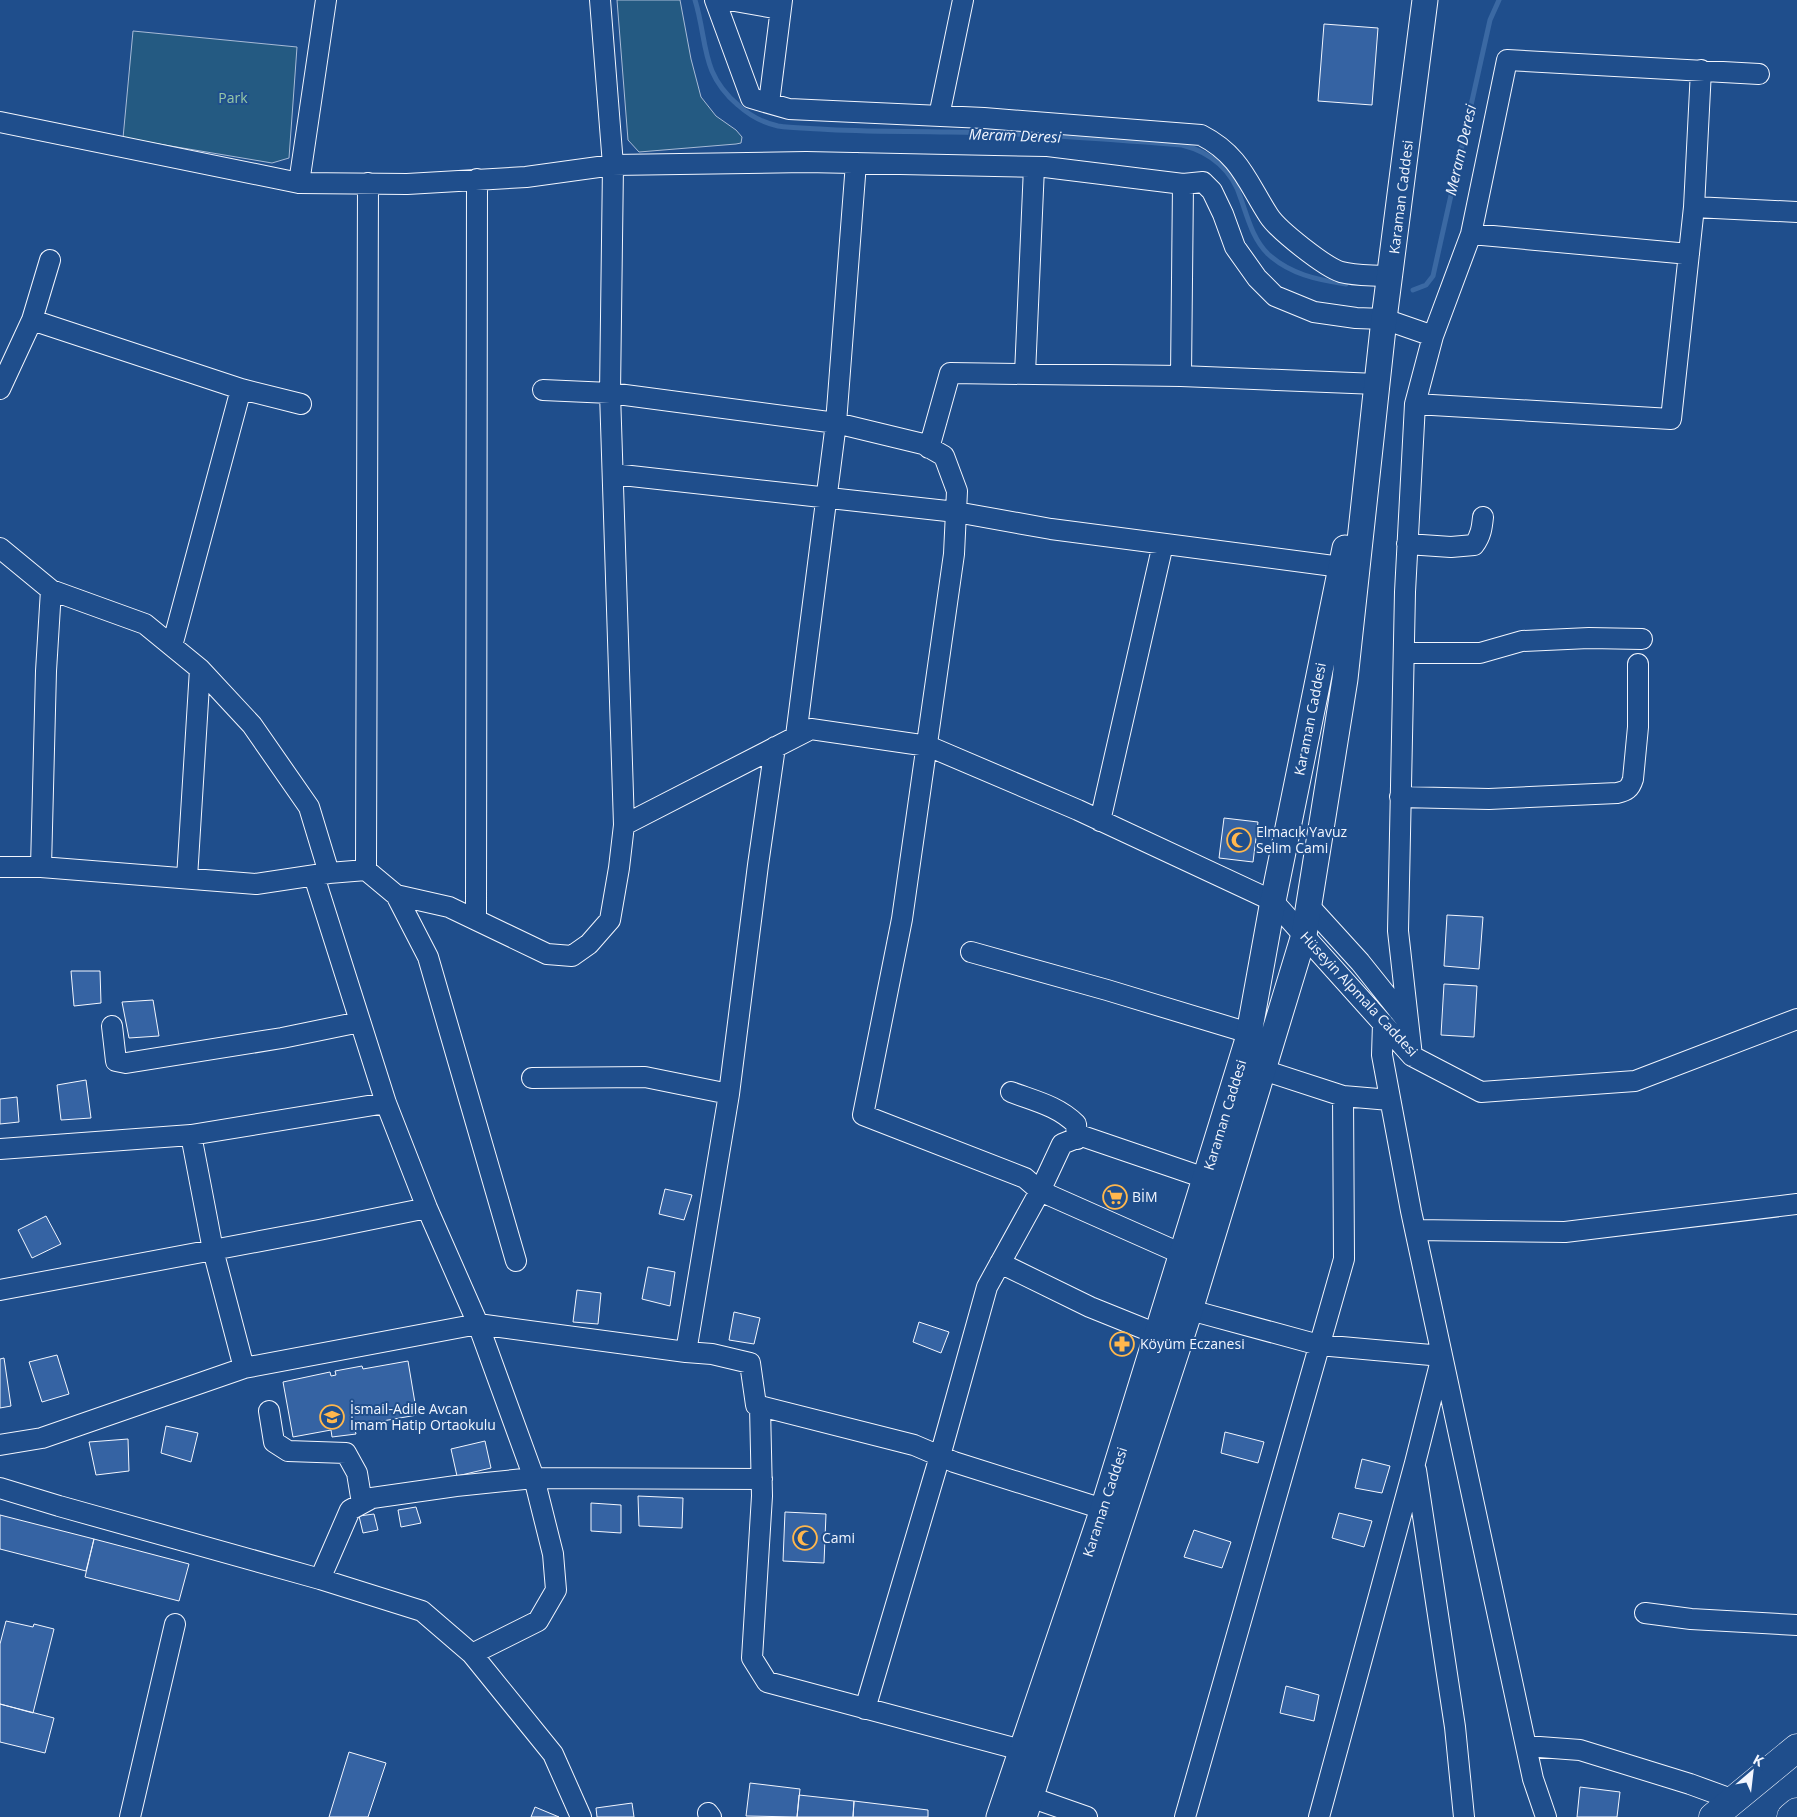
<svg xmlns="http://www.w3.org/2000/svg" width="1797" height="1817" font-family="'Open Sans',sans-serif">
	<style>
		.green { fill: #245a82; stroke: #a8bbd7 }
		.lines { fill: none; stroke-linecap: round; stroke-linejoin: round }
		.stream { stroke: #3b69a3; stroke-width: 5 }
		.building { fill: #3563a3; stroke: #f2f6ff }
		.minor-casing { stroke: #f2f6ff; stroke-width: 22 }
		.major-casing { stroke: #f2f6ff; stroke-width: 27 }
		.highway-casing { stroke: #f2f6ff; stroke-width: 29 }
		.minor { stroke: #1f4e8c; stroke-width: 20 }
		.major { stroke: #1f4e8c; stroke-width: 25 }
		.highway { stroke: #1f4e8c; stroke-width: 28 }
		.labels { text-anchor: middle; stroke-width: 4; stroke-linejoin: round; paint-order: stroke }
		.park-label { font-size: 14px; fill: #97c8a6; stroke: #1f4e8c }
		.street-label { font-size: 14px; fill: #f2f6ff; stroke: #1f4e8c }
		.poi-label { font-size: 14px; fill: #f2f6ff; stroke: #1f4e8c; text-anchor: start }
		.water-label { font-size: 15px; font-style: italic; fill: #f2f6ff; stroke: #1f4e8c }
	</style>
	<rect width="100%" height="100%" fill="#1f4e8c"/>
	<!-- green -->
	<path class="green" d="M617,0H680L691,59L701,97L716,116L736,130L742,137L741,143L736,144L639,152L628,140Z
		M133,31L297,47L289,158L272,163L123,138Z"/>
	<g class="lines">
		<!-- stream -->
		<path class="stream" d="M695,0C708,42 700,73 738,105C749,115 764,123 778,126C792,128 806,128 820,129C863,132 905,131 948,132C1026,133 1104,139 1182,145C1211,152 1233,171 1241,199C1248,219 1253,239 1268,254C1290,274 1317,280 1346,284
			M1413,290L1426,285L1433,276L1490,20L1499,0"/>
	</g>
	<!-- building -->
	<path class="building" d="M1324,24L1378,28L1372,105L1318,101Z
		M1224,818L1258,822L1253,862L1219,858Z
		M1447,915L1483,917L1479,969L1444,966Z
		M71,971H100L101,1003L74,1006Z
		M1444,984L1477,986L1474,1037L1441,1035Z
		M153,1000L159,1036L129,1038L122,1002Z
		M86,1080L91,1118L61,1120L57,1085Z
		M17,1097L19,1122L0,1124V1099Z
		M665,1189L692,1195L684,1220L659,1214Z
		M46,1216L61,1244L32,1258L18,1230Z
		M648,1267L675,1272L670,1306L642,1299Z
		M577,1290L601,1293L598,1324L573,1322Z
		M734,1312L760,1318L754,1344L729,1340Z
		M919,1322L949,1332L941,1353L913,1342Z
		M57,1355L69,1394L42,1402L29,1362Z
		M4,1358L11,1406L0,1408V1359Z
		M408,1361L417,1415L354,1426L356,1434L332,1437L331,1430L293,1437L283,1382L330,1372L331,1376L336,1375L335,1371L362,1366L363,1369Z
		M166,1426L198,1433L191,1462L161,1453Z
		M1225,1432L1264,1442L1258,1463L1221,1453Z
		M128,1439L129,1471L96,1475L89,1442Z
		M485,1441L491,1468L457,1476L451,1449Z
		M1362,1459L1390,1466L1382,1493L1355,1488Z
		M638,1496L683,1498L682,1528L639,1526Z
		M591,1503L621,1505V1533L591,1531Z
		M416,1507L421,1523L401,1527L398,1510Z
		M785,1512L826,1514L824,1563L783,1561Z
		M1339,1513L1372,1521L1364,1547L1332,1538Z
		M374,1514L378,1530L363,1533L359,1516Z
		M0,1515L94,1539L86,1571L0,1549Z
		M1194,1530L1231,1542L1222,1568L1184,1557Z
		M94,1539L189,1564L179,1601L85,1577Z
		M6,1621L33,1627L34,1624L54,1629L33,1713L0,1704V1644Z
		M1286,1686L1319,1695L1314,1721L1280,1713Z
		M0,1704L54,1718L45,1753L0,1742Z
		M349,1752L386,1763L368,1817H329Z
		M750,1783L800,1789L797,1817L746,1816Z
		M1580,1787L1620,1792L1617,1817H1577Z
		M799,1795L854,1801L853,1817H797Z
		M854,1801L928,1810V1817H853Z
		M632,1803L634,1817H597L596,1808Z
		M535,1807L559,1817H531Z"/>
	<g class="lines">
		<!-- minor casing -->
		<g class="minor-casing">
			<path id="minor" d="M600,0L613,165L610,393L624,825
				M715,0L751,98L789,109L984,118L1201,135C1240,155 1247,182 1269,216C1278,230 1325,267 1341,272C1356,276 1375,275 1391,277
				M729,0L780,9
				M769,103L782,0
				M939,116L963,0
				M0,122L299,183L407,184L526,177L613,165L806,162L1045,167L1183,184L1181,376
				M299,183L326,0
				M1183,184L1203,182L1212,191L1223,214L1235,247L1257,278L1275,296L1314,312L1356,318L1384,319L1433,336
				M1694,207L1797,212
				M1471,234L1689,254
				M32,320L50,260
				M1025,374L1034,167
				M0,389L32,320L241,389L172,646
				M241,389L301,404
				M543,390L610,393L836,423L923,444L944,456L957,491L954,554L902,919L863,1115L1025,1178L1040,1191L1182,1254
				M1415,404L1671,419L1694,207L1701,70
				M929,448L950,373L1181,376L1377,384
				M613,474L956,512L1051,529L1341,567
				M1407,544L1451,547L1474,545C1481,536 1482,527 1483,517
				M0,548L51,590L145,624L200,669L252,725L309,807L329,873
				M1404,653H1480L1522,641L1589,638L1642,639
				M796,736L836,423L856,163
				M1400,797L1489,799L1617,793C1626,791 1630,789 1633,779L1638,727V664
				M1100,821L1163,544
				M0,867H41L256,884L329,873L366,870L396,895L449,907L547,954L572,956L589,944L610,920L619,868L624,825L811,729L928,746L1078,810L1273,901L1412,1056L1481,1092L1635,1081L1797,1019
				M41,867L46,671L51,590
				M366,870L368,183
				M314,876L386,1103L427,1208L478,1324L534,1478L553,1554L556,1590L538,1621L472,1654
				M187,878L200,669
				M396,895L428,957L516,1261
				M1309,906L1360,962L1408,1022
				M476,919L477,179
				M971,952L1107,990L1249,1033
				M1383,1023L1382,1055L1411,1211L1533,1779L1546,1817
				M112,1026L116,1061L126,1063L282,1038L360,1022
				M1412,1056L1398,931L1405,592L1415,404L1433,336L1471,234L1507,60L1759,74
				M1263,1070L1343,1096L1390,1100
				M532,1078L645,1077L729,1094
				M1011,1092C1035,1101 1058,1106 1076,1124L1077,1139
				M191,1135L213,1250L244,1368
				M0,1149L191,1135L386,1103
				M1415,1230L1565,1232L1797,1204
				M1000,1263L1090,1307L1157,1334
				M0,1290L319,1230L427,1208
				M1190,1310L1319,1345L1442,1356L1415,1463L1319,1817
				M686,1352L729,1094L758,865L775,747
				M760,1407L762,1496L752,1658L767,1682L1021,1750
				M269,1411L274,1442L288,1451L346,1453L357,1473L362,1503
				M0,1445L42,1438L244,1368L478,1324L686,1352L712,1354L750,1363L756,1405L914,1445L954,1462L1103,1509
				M1416,1470L1455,1727L1464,1817
				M0,1488L59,1506L320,1579L422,1611L472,1654L553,1754L581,1817
				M320,1579L350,1510L372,1498L456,1486L534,1478L762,1479
				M1645,1613L1691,1619L1797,1625
				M865,1709L940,1456L987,1287L1040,1191L1062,1144L1082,1136L1205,1178
				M1526,1746L1580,1750L1690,1784L1734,1800
				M1030,1797L1087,1817
				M708,1813L711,1817
				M130,1817L175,1624
				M1185,1817L1344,1259L1343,1096"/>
		</g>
		<!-- major casing -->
		<g class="major-casing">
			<path id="major" d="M999,1817L1103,1509L1248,1039L1273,901L1345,548
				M1024,1817L1190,1310L1304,935L1345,679L1384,319L1425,0"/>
		</g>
		<!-- highway casing -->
		<g class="highway-casing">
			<path id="highway" d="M1713,1817L1797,1748
				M1791,1817L1797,1812"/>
		</g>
		<!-- minor -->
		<use href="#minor" class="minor"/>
		<!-- major -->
		<use href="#major" class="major"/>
		<!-- highway -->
		<use href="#highway" class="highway"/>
	</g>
	<!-- icons -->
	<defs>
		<g id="mosque-ring" transform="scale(1.25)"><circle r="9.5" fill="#1f4e8c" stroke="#ffb74d" stroke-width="1.5"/><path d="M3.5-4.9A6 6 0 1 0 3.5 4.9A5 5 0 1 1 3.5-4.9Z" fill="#ffb74d"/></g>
		<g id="supermarket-ring" transform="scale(1.25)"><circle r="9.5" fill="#1f4e8c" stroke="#ffb74d" stroke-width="1.5"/><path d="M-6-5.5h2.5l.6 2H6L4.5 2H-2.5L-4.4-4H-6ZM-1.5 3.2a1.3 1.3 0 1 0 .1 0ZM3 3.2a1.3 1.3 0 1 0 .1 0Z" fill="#ffb74d"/></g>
		<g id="pharmacy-ring" transform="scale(1.25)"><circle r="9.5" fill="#1f4e8c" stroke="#ffb74d" stroke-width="1.5"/><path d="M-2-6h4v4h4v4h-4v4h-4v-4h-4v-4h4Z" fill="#ffb74d"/></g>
		<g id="school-ring" transform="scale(1.25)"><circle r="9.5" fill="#1f4e8c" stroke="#ffb74d" stroke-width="1.5"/><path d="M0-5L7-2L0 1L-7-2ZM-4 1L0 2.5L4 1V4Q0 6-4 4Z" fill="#ffb74d"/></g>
	</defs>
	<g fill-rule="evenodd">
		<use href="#mosque-ring" x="1239" y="840"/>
		<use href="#supermarket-ring" x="1115" y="1197"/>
		<use href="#pharmacy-ring" x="1122" y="1344"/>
		<use href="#school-ring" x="332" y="1417"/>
		<use href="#mosque-ring" x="805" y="1538"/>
	</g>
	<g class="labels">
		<!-- park labels -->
		<g class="park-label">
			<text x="233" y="103">Park</text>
		</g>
		<!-- street labels -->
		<g class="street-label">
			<text transform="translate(1401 197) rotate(-83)" y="5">Karaman Caddesi</text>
			<text transform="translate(1310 719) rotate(-79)" y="5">Karaman Caddesi</text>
			<text transform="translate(1359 994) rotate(47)" y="5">Hüseyin Alpmala Caddesi</text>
			<text transform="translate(1225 1115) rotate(-73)" y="5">Karaman Caddesi</text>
			<text transform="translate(1105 1502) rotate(-72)" y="5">Karaman Caddesi</text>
		</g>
		<!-- poi labels -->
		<g class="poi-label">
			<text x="1256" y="837">Elmacık Yavuz<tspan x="1256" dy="16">Selim Cami</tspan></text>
			<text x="1132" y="1202">BİM</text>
			<text x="1140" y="1349">Köyüm Eczanesi</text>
			<text x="350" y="1414">İsmail-Adile Avcan<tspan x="350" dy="16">İmam Hatip Ortaokulu</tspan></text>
			<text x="822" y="1543">Cami</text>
		</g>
		<!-- water labels -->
		<g class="water-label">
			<text transform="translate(1015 136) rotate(2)" y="5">Meram Deresi</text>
			<text transform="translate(1461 150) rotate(-77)" y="5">Meram Deresi</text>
		</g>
	</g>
	<!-- north arrow -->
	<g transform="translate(1752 1772) rotate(28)" stroke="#1f4e8c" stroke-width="4" paint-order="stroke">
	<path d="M0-4L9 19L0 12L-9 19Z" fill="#f2f6ff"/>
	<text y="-8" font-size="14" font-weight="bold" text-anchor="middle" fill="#f2f6ff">K</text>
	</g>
</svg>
